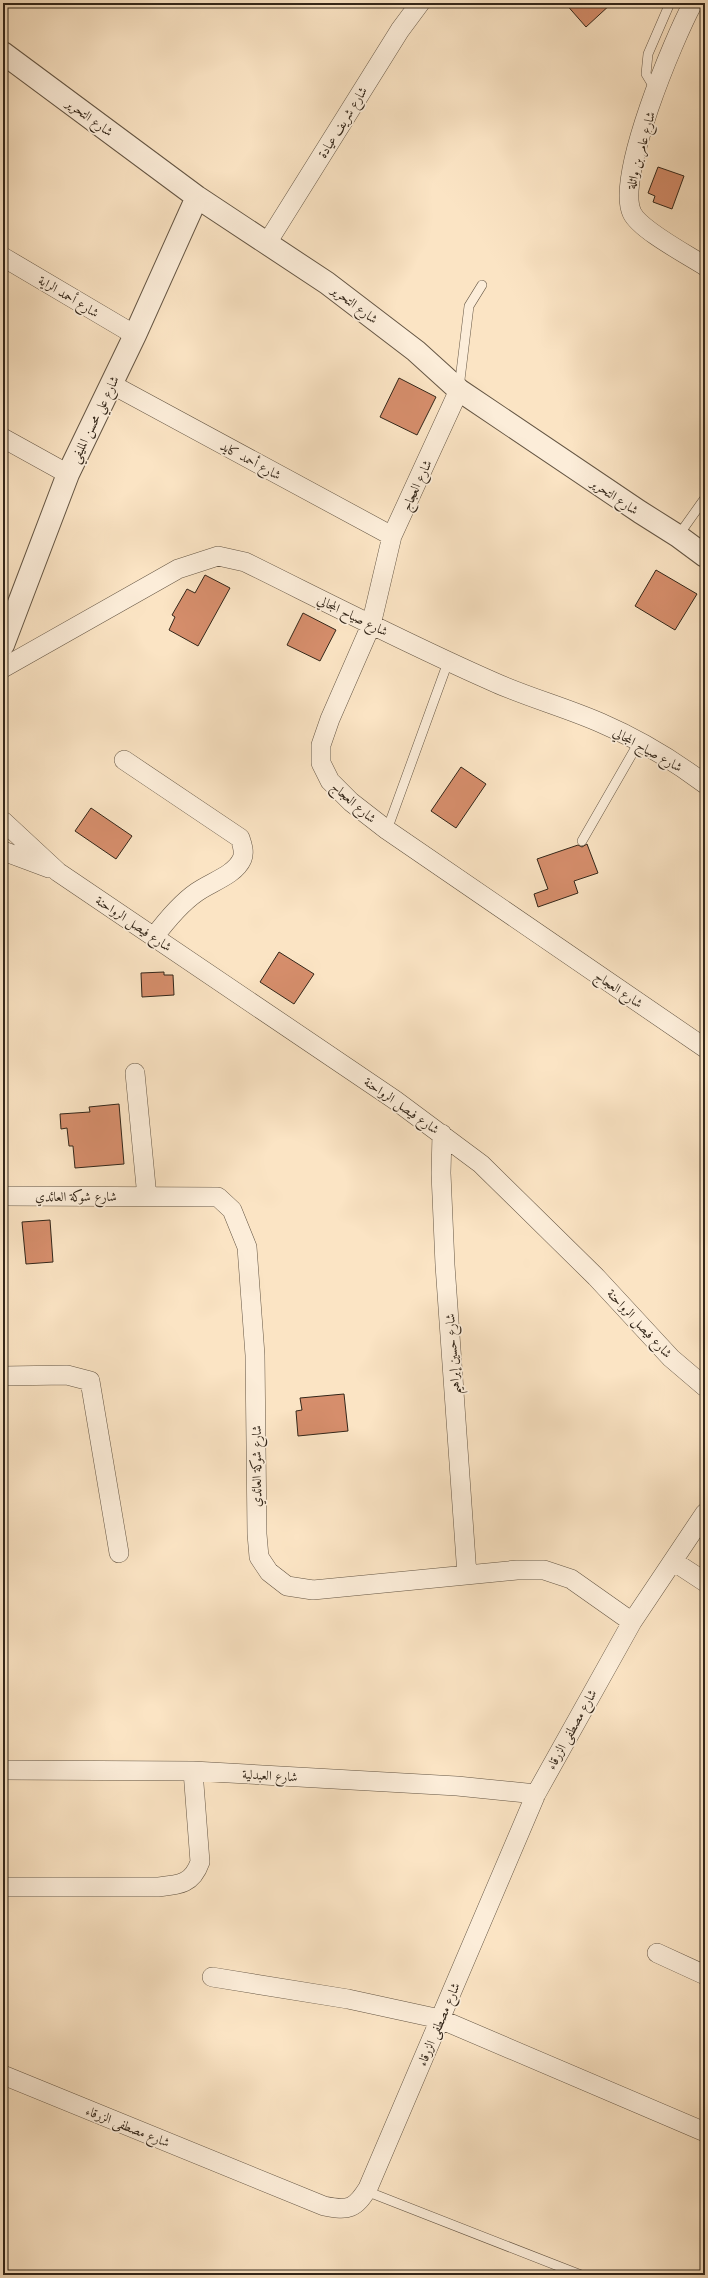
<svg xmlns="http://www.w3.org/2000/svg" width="708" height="2278" font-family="'Libre Caslon Text',Amiri,serif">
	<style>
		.building { fill: #d68e6c; stroke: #332619 }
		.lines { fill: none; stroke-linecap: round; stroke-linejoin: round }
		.service-casing { stroke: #655644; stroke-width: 10 }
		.minor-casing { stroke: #655644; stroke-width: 20 }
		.tertiary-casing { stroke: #655644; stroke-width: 24 }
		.service { stroke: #fcedd9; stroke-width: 9 }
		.minor { stroke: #fcedd9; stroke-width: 19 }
		.tertiary { stroke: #fcedd9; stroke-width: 22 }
		.labels { text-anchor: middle; stroke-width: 3.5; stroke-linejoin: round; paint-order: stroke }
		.street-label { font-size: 13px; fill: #332619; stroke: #fcedd9 }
	</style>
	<rect width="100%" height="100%" fill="#fbe4c4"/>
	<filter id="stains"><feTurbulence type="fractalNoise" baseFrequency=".005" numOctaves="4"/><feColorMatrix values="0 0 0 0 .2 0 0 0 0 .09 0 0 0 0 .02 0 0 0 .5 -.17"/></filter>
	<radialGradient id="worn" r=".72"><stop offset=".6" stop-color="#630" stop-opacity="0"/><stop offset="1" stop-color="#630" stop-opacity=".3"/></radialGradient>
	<!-- building -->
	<path class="building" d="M565,3H612L586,27Z
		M658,167L684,176L672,209L653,202L655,196L648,193Z
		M399,378L436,397L417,435L380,417Z
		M656,570L697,594L675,630L635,606Z
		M205,575L230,588L198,646L169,630L175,617L172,615L187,589L195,593Z
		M303,613L336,630L320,661L287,645Z
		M461,767L486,784L456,828L431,811Z
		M91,808L132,836L116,859L75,831Z
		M587,844L598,873L574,881L578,893L538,907L534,894L548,889L537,859L578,845L582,847Z
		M279,952L314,974L294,1004L260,982Z
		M164,972V975H173L174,995L142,997L141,973Z
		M119,1104L124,1164L75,1168L73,1146H69L67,1128L61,1129L60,1114L90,1112L89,1107Z
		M50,1220L53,1262L26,1264L22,1222Z
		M344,1394L348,1431L298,1436L296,1411L302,1410L300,1398Z"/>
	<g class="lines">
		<!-- service casing -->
		<g class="service-casing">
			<path id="service" d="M655,89L646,74L648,54L670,3
				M459,388L469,306L482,285
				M678,536L705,498
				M387,830L448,662
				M582,841L639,742
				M366,2191L581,2275"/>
		</g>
		<!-- minor casing -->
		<g class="minor-casing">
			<path id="minor" d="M693,3C674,38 615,178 632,213C640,230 688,255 705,266
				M267,243L400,30L420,3
				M3,257L135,335
				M111,384L392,536
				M459,390L392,536L371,625L330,719L321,745V763L330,781L351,802L387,830L705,1048
				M3,438L68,474
				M3,668L178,569L218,556L245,562C328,603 411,646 496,683C530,698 567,708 601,723C638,739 673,760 705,784
				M124,760L240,838C242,844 245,852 242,859C235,875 211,882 197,892C181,903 166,921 154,937
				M3,821L58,872L395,1100L481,1164L596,1277L671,1358L705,1387
				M3,851L49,868
				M135,1073L147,1197
				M442,1134L441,1173L445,1265L467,1575
				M3,1196L218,1197L232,1210L247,1247L255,1355L257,1534L259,1557L269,1572L287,1586L313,1590L517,1570H544L571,1579L632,1622
				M3,1376L67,1375L90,1381L119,1553
				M673,1561L705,1582
				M3,1770L193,1771L457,1786L536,1794
				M3,1887H157C178,1885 192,1885 200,1862L193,1771
				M657,1953L705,1975
				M212,1977L348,1999L440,2019L705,2132
				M3,2075L324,2206C349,2211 355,2209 368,2188L536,1794L632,1622L705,1513"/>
		</g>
		<!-- tertiary casing -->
		<g class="tertiary-casing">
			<path id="tertiary" d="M3,53L197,197L327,283L416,351L459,390L640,512L678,536L705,556
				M3,645L68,474L135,335L197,197"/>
		</g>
		<!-- service -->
		<use href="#service" class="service"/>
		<!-- minor -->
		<use href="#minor" class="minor"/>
		<!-- tertiary -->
		<use href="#tertiary" class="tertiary"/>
	</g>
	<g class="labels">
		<!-- street labels -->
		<g class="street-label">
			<text transform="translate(90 117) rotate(36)" y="5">شارع التحرير</text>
			<text transform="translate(342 122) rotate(-58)" y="5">شارع شريف عيادة</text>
			<text transform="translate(640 150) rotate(-75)" y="5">شارع عامر بن واثلة</text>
			<text transform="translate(69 296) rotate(31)" y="5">شارع أحمد الراية</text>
			<text transform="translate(355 304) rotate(37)" y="5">شارع التحرير</text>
			<text transform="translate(94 419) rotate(-64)" y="5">شارع علي محسن المليفي</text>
			<text transform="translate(251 460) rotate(28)" y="5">شارع أحمد كايد</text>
			<text transform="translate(416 485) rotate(-65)" y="5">شارع العجاج</text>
			<text transform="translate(615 496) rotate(34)" y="5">شارع التحرير</text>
			<text transform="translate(353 615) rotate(26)" y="5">شارع صياح المجالي</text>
			<text transform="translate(648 749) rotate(29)" y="5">شارع صياح المجالي</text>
			<text transform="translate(354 802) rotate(41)" y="5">شارع العجاج</text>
			<text transform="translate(134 923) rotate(34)" y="5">شارع فيصل الرواحنة</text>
			<text transform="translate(619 989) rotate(34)" y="5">شارع العجاج</text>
			<text transform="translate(402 1105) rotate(35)" y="5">شارع فيصل الرواحنة</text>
			<text x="76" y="1201">شارع شوكة العائدي</text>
			<text transform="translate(640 1323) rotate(47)" y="5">شارع فيصل الرواحنة</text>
			<text transform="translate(452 1354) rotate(-94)" y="5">شارع حسين إبراهيم</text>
			<text transform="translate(256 1466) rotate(-90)" y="5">شارع شوكة العائدي</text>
			<text transform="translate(571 1729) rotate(-61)" y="5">شارع مصطفى الزرقاء</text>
			<text transform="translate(270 1775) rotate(3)" y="5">شارع العبدلية</text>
			<text transform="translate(438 2024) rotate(-67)" y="5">شارع مصطفى الزرقاء</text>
			<text transform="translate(128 2126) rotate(22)" y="5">شارع مصطفى الزرقاء</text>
		</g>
	</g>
	<!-- margin -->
	<rect width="708" height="2278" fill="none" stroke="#fbe4c4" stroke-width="16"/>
	<rect x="4" y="4" width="700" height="2270" fill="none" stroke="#332619" stroke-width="2"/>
	<rect x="8" y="8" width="692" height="2262" fill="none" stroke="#332619"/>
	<rect width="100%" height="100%" filter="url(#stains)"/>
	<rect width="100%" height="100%" fill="url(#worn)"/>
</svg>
